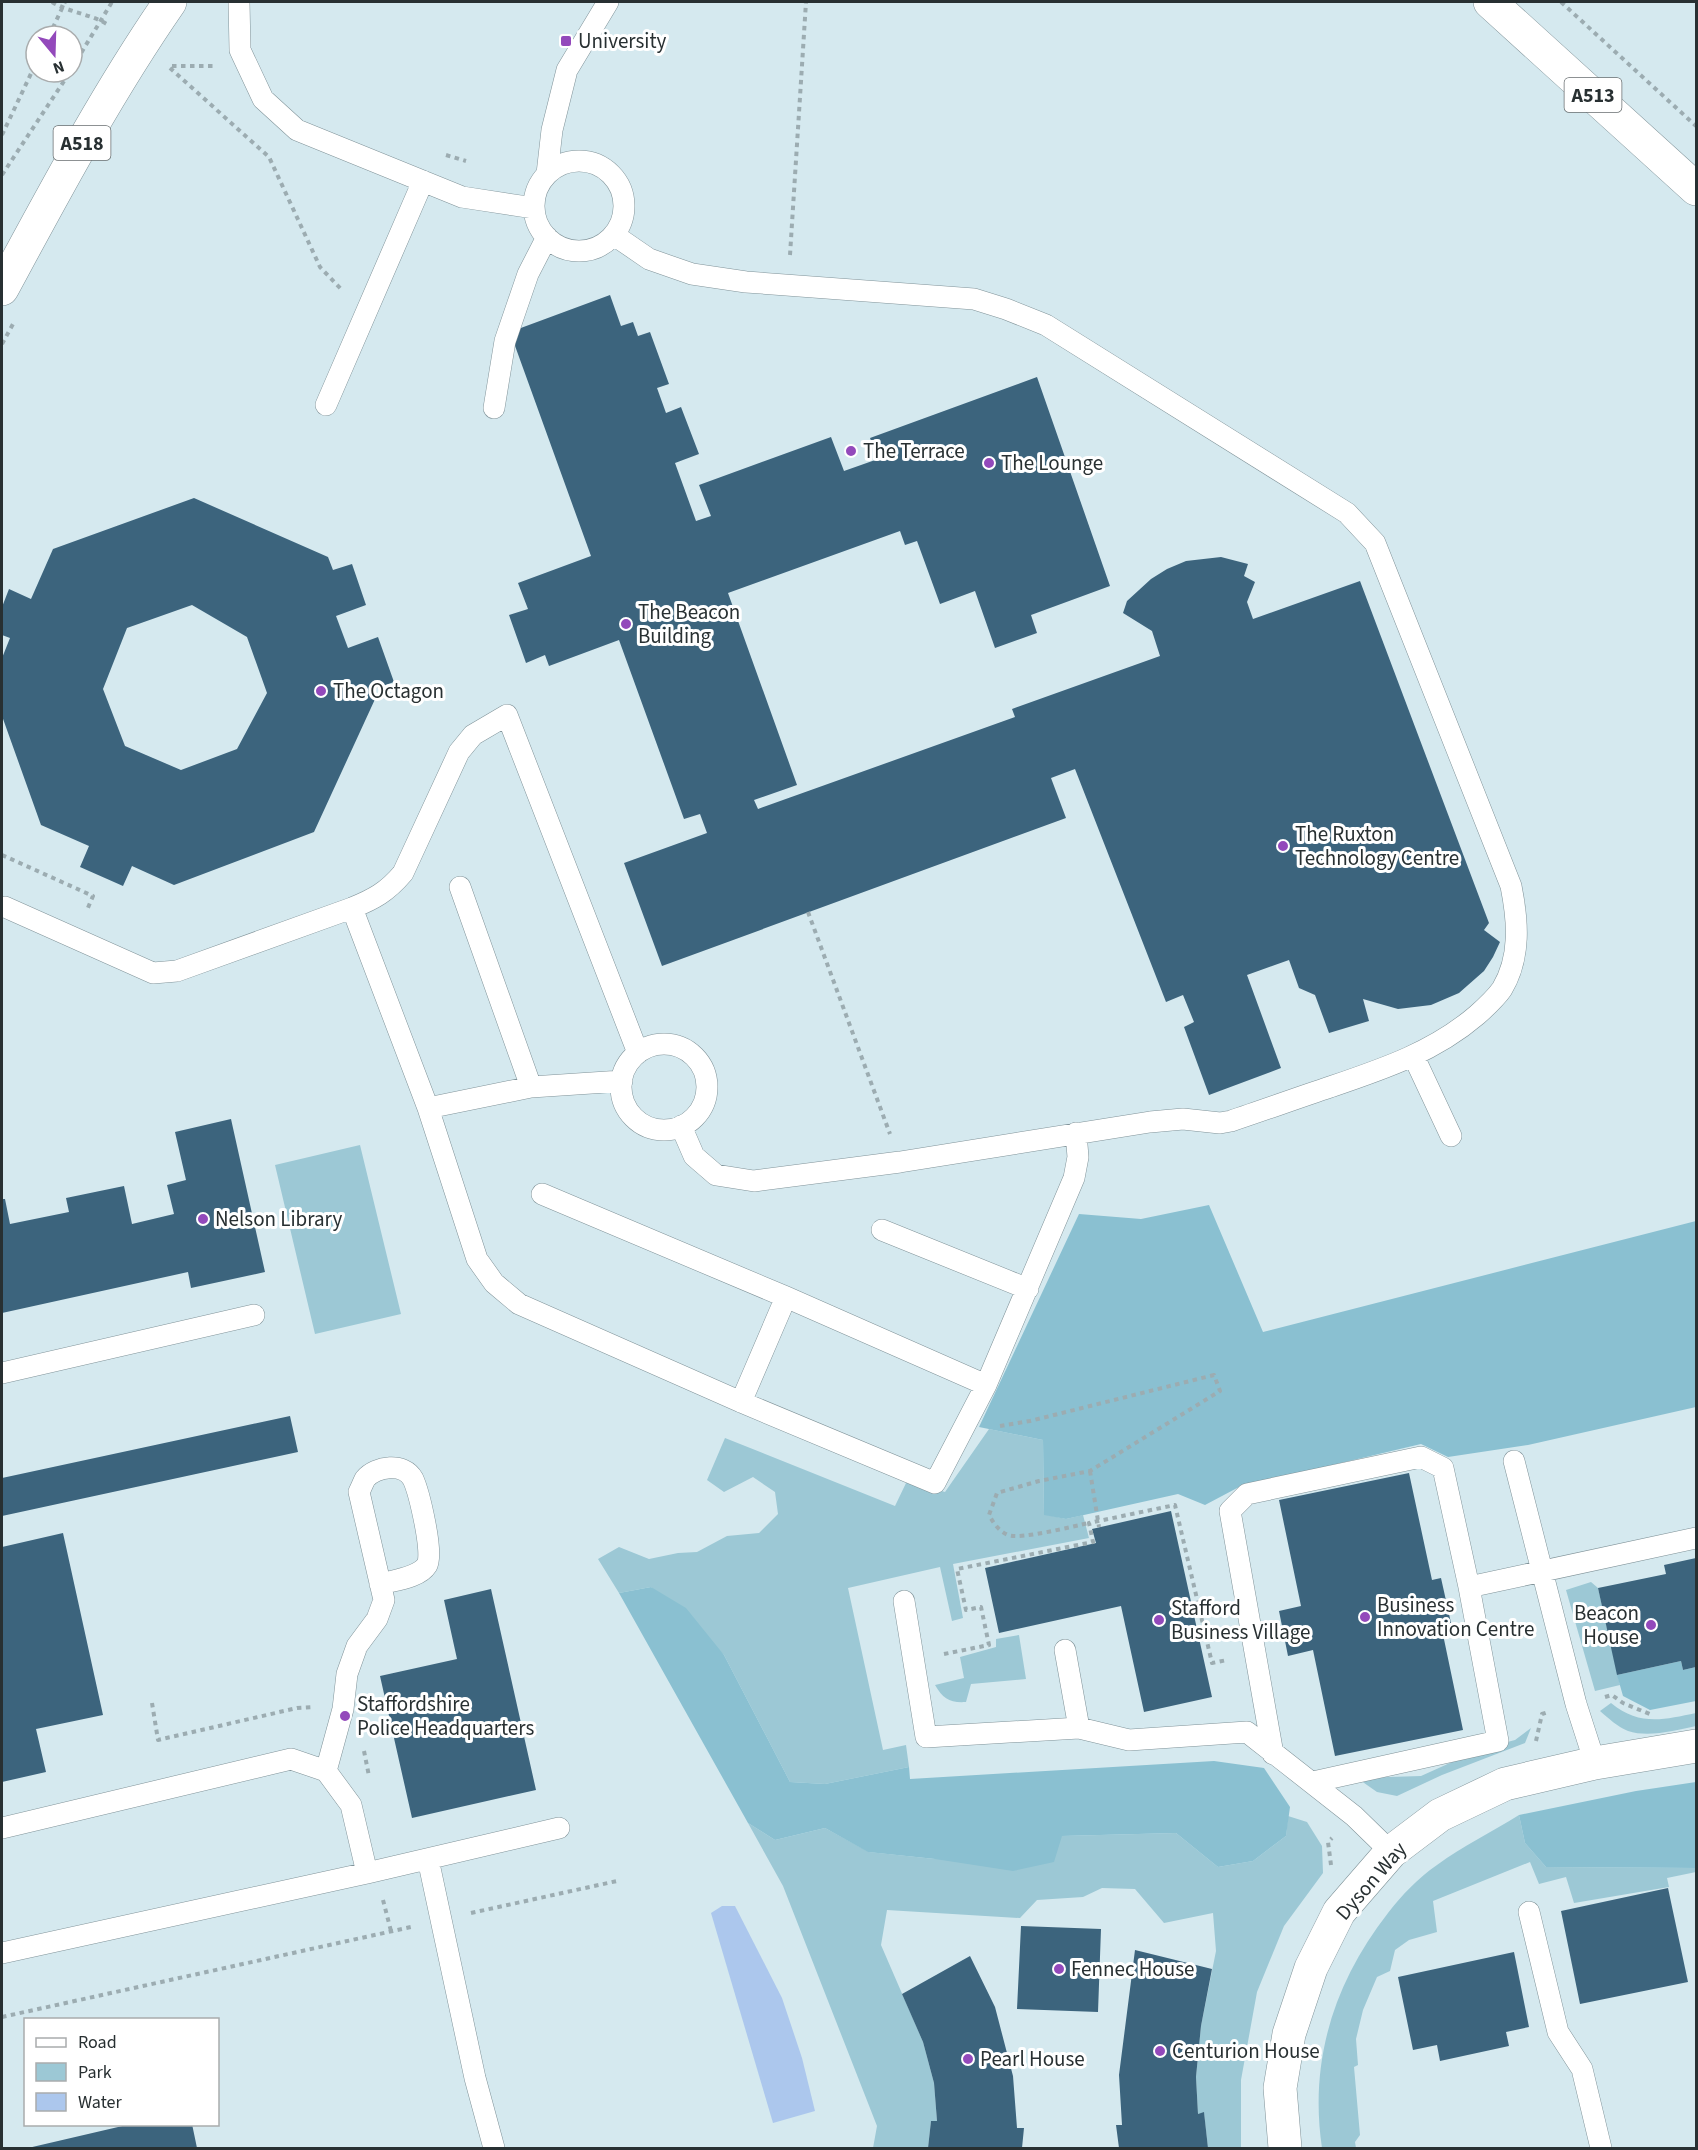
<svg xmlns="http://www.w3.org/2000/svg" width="1698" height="2150" font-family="'Source Sans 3',sans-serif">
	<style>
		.green { fill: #9cc8d5 }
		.forest { fill: #8ac0d1 }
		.water { fill: #acc7ed }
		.building { fill: #3c647d; fill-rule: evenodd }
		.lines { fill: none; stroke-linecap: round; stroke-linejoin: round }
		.lane-casing { stroke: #809399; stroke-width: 22 }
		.secondary-casing { stroke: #809399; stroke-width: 34 }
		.highway-casing { stroke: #809399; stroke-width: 34 }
		.path { stroke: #9cacb1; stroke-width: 4; stroke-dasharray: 4.5 4.5; stroke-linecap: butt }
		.lane { stroke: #fff; stroke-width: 21 }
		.secondary { stroke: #fff; stroke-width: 33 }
		.highway { stroke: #fff; stroke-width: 33 }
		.path-bridge { stroke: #9cacb1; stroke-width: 4; stroke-dasharray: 4.5 4.5; stroke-linecap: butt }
		.poi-dot { fill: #9349bb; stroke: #fff; stroke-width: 2 }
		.labels { text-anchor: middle; stroke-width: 6; stroke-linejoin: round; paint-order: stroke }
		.shield { fill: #fff; stroke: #686e70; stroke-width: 1.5 }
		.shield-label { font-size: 20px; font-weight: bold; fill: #283032 }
		.poi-label { font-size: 21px; fill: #283032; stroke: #fff; text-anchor: start }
		.street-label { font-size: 21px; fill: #283032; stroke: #fff }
	</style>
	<rect width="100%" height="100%" fill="#d5e9ef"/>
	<!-- green -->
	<path class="green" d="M360,1145L401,1314L315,1334L275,1165Z
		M989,1429L1043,1440L1044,1514L1066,1519L1083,1515L1089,1538L953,1564L963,1618L952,1621L940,1567L848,1588L883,1750L906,1745L909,1767L825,1784L790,1782L724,1655L651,1587L619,1593L598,1559L619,1547L649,1559L678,1553L697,1552L727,1536L759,1533L778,1514L775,1492L753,1477L724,1492L707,1480L725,1438L895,1506L907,1481L945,1492Z
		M1591,1582L1598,1588L1620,1685L1595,1691L1566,1590Z
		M1019,1635L1026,1679L971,1684L966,1702C950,1703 943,1699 935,1685L964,1678L960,1657L996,1647V1639Z
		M1611,1703C1639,1726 1663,1720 1696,1713V1726C1676,1730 1649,1738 1628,1731C1618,1727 1608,1718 1600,1711Z
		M1531,1728L1525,1743L1442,1775L1397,1796L1377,1792L1357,1778L1421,1776L1481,1749L1515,1740Z
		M1519,1815L1525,1843L1546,1867L1696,1868V1872L1667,1878L1669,1887L1574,1903L1566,1877L1539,1884L1530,1862L1433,1901L1437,1932L1409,1940L1395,1950L1390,1971L1377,1977L1363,2010L1356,2039L1358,2065L1354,2067L1360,2135L1355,2142L1356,2148H1322C1309,2061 1334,1982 1388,1913C1402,1895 1418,1878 1437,1865C1463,1846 1492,1832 1519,1815Z
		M1288,1816L1307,1822L1322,1846L1323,1873L1284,1926L1257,1992L1241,2080V2148H1208L1204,2113L1198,2114L1196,2077L1201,2026L1216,1951L1213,1913L1164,1923L1135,1889L1102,1888L1083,1897L1037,1900L1020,1918L887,1910L881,1945L923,2042L934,2083L937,2121H931L928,2148H873L877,2126L783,1886L748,1823L775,1840L825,1828L869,1852L935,1859L1062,1836L1176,1833L1218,1867L1253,1861L1286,1836Z"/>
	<!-- forest -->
	<path class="forest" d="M1209,1205L1263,1332L1696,1221V1407L1528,1445L1448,1457L1421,1444L1239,1487L1205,1505L1178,1494L1066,1519L1044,1515L1043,1440L979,1427L1079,1214L1141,1219Z
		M651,1587L686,1608L724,1655L790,1782L825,1784L909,1767L910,1779L1214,1761L1264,1768L1290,1807L1286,1836L1253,1861L1218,1867L1176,1833L1062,1836L1054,1862L1013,1871L935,1859L868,1852L825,1828L775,1840L748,1823L619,1593Z
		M1681,1661L1683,1670L1696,1667V1701L1650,1710L1623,1696L1617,1675Z
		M1696,1782V1868L1546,1867L1525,1843L1519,1815L1636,1791Z"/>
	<!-- water -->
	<path class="water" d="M722,1906H735L782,1998L802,2058L815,2111L773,2123L711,1913Z"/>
	<!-- building -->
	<path class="building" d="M610,295L621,326L633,322L638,336L650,332L669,384L657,388L666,413L681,407L699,454L675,463L696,521L711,516L699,485L831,437L844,471L878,459L870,438L1037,377L1110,586L1031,615L1037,633L995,648L975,591L940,604L917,541L905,545L900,531L728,593L797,785L754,800L758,809L1015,717L1012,709L1160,656L1152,631L1123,613L1127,601L1151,579L1167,569L1186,561L1221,557L1248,564L1244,576L1255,582L1247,602L1253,619L1360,581L1489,923L1484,930L1500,942L1493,957L1484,971L1459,993L1431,1005L1398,1009L1363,999L1369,1021L1329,1033L1315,995L1299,988L1289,960L1247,975L1281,1068L1209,1095L1184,1027L1194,1022L1183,995L1166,1002L1075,769L1051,778L1066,818L662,966L624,863L707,833L700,814L684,819L619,640L549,666L545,655L526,663L509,615L528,609L518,583L591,556L510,332Z
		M194,498L328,557L333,570L352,564L366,605L336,616L348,648L378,637L394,682L374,689L376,697L314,832L174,885L132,866L123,886L80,867L89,846L41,825L2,716V658L10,638L2,635V607L9,589L31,599L53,549ZM192,605L247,637L267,693L237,749L181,770L125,746L103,689L127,628Z
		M231,1119L265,1272L191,1288L188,1272L2,1313V1199H5L10,1224L69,1212L66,1198L124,1186L132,1224L174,1214L167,1185L186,1180L175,1132Z
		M290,1416L298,1452L2,1516V1478Z
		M1409,1473L1432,1580L1441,1578L1451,1623L1441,1625L1463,1730L1335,1756L1313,1650L1288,1656L1279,1611L1301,1606L1279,1500Z
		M1171,1511L1212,1697L1144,1712L1121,1606L999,1633L985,1568L1096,1543L1092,1529Z
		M63,1533L103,1715L36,1729L46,1772L2,1782V1547Z
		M1696,1558V1667L1683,1670L1681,1661L1617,1675L1598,1588L1666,1574L1664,1565Z
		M491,1589L536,1790L412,1818L380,1676L457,1659L444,1600Z
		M1668,1888L1688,1982L1580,2004L1561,1911Z
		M1021,1926L1101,1929L1098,2012L1017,2009Z
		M1135,1950L1212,1969L1201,2026L1196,2077L1198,2114L1204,2112L1208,2148H1119L1116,2125H1122L1119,2075Z
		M1514,1952L1529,2027L1506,2032L1509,2046L1440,2061L1437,2045L1413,2050L1398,1977Z
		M970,1956L995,2007L1013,2076L1017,2128H1024L1022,2148H928L931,2121H937L934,2083L923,2042L902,1994Z
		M131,2124H192L197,2148H28Z"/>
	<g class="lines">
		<!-- lane casing -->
		<g class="lane-casing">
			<path id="lane" d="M239,2L240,50L263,99L297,130L462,197L534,208
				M534 206a45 45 0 1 1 90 0a45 45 0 1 1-90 0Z
				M547,174L552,130L567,70L608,2
				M614,235L649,259L692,274L746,282L974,299L1006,309L1046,325L1347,513L1375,543L1511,886C1518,921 1521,957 1502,989C1495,999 1486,1007 1477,1015C1434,1052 1383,1069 1330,1087C1297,1098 1264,1110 1231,1121L1220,1123L1183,1119L1150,1122L900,1162L754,1181L716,1175L694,1156L681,1126
				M326,405L423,181
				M494,408L505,341L528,274L547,237
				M460,887L531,1087
				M5,907L153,973L177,971L352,908C374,899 387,892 403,873L459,752L473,735L507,715L638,1053
				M352,908L428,1108L477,1259L494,1283L519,1304L741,1402L935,1483L986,1385
				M621 1087a43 43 0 1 1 86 0a43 43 0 1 1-86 0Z
				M1414,1057L1451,1136
				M428,1108L531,1087L622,1081
				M542,1194L786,1297L986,1385L1074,1178L1078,1157L1076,1133
				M882,1230L1028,1289
				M2,1373L254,1315
				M741,1402L786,1297
				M1514,1461L1576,1704L1595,1763
				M1469,1587L1696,1538
				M904,1601L926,1737L1079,1728
				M1065,1650L1079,1728L1129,1740L1247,1732L1354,1816L1391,1852
				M1273,1754L1230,1511L1247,1494L1421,1457L1443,1468L1469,1587L1498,1741L1313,1782
				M326,1771L343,1709L347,1674L357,1646L377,1619L384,1600L359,1492C361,1488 363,1483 365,1479C376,1466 404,1462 413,1479C419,1492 434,1554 427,1565C419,1578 394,1580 380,1584
				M2,1828L291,1759L326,1771L351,1805L367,1873L2,1953
				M428,1859L475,2078L494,2148
				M367,1873L559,1828
				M1529,1912L1558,2032L1582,2069L1601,2148"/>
		</g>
		<!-- secondary casing -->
		<g class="secondary-casing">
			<path id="secondary" d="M1285,2148L1280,2088L1289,2034L1311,1968L1339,1912L1391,1852L1440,1815L1505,1784L1595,1763L1696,1746"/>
		</g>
		<!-- highway casing -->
		<g class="highway-casing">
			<path id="highway" d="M1490,2L1696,189
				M2,289C55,191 107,93 170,2"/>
		</g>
		<!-- path -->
		<path class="path" d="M52,2C70,13 92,14 110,26
			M1561,2L1696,126
			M49,36L65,2
			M172,66H213
			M72,68L112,2
			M170,68L269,157L320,267L342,290
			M2,135L36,63
			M446,155L466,161
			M2,175L70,72
			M790,255L806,2
			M2,344L13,324
			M2,855L93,896L87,910
			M808,912L890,1134
			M1000,1426L1030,1421L1214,1375L1220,1391L1090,1471L1039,1481L997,1493L989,1515C994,1524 999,1531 1008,1535C1020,1540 1074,1526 1089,1523
			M944,1654L989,1645L981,1607L966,1610L957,1569L1093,1542L1089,1523L1175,1505L1212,1663L1227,1660
			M1605,1697L1612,1695L1623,1703L1652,1715
			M152,1703L158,1740L297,1708L314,1707
			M1536,1741L1542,1714L1548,1712
			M364,1751L369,1776
			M1331,1865L1328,1842L1332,1838
			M383,1900L391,1931
			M471,1913L617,1881
			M2,2017L411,1927"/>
		<!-- lane -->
		<use href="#lane" class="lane"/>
		<!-- secondary -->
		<use href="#secondary" class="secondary"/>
		<!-- highway -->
		<use href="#highway" class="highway"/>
		<!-- path-bridge -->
		<path class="path-bridge" d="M1090,1471L1099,1527"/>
	</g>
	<!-- markers -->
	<g class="poi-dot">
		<rect x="560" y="35" width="12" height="12" rx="3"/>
		<circle cx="851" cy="451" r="6"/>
		<circle cx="989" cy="463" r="6"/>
		<circle cx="626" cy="624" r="6"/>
		<circle cx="321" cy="691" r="6"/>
		<circle cx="1283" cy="846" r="6"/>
		<circle cx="203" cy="1219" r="6"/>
		<circle cx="1365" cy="1617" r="6"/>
		<circle cx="1159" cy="1620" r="6"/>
		<circle cx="1651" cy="1625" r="6"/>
		<circle cx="345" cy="1716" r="6"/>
		<circle cx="1059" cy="1969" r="6"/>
		<circle cx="1160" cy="2051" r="6"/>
		<circle cx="968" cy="2059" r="6"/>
	</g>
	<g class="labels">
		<!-- shield labels -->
		<g class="shield">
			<rect x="1564.5" y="78" width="57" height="34" rx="4.5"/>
			<rect x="53.5" y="126" width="57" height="34" rx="4.5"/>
		</g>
		<g class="shield-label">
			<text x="1593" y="102">A513</text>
			<text x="82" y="150">A518</text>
		</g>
		<!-- poi labels -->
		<g class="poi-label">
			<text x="578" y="48">University</text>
			<text x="863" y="458">The Terrace</text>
			<text x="1001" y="470">The Lounge</text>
			<text x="638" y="619">The Beacon<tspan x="638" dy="24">Building</tspan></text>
			<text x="333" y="698">The Octagon</text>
			<text x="1295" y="841">The Ruxton<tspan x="1295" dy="24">Technology Centre</tspan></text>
			<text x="215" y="1226">Nelson Library</text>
			<text x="1377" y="1612">Business<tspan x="1377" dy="24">Innovation Centre</tspan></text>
			<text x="1171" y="1615">Stafford<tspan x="1171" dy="24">Business Village</tspan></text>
			<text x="1639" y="1620" text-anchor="end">Beacon<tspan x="1639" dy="24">House</tspan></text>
			<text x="357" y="1711">Staffordshire<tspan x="357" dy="24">Police Headquarters</tspan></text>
			<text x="1071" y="1976">Fennec House</text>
			<text x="1172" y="2058">Centurion House</text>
			<text x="980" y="2066">Pearl House</text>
		</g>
		<!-- street labels -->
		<g class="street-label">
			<text transform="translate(1371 1881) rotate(-49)" y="7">Dyson Way</text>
		</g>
	</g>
	<!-- border -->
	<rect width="1698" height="2150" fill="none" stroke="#283032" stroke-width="6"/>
	<!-- legend -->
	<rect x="24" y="2018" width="195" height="108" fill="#ffffff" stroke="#a9acad" stroke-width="1.5"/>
	<rect x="36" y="2038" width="30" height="9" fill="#ffffff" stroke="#a9acad" stroke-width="1.5"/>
	<text x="78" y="2048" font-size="18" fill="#283032">Road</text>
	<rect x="36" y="2063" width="30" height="18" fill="#9cc8d5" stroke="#a9acad" stroke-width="1.5"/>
	<text x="78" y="2078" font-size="18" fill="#283032">Park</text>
	<rect x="36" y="2093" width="30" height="18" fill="#acc7ed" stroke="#a9acad" stroke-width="1.5"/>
	<text x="78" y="2108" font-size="18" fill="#283032">Water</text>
	<!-- north arrow -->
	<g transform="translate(54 54) rotate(161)"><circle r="28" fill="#ffffff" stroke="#a9acad" stroke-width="1.5"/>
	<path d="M0-4.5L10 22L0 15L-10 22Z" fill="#9349bb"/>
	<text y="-9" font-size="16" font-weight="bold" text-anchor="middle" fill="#283032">N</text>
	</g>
</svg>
